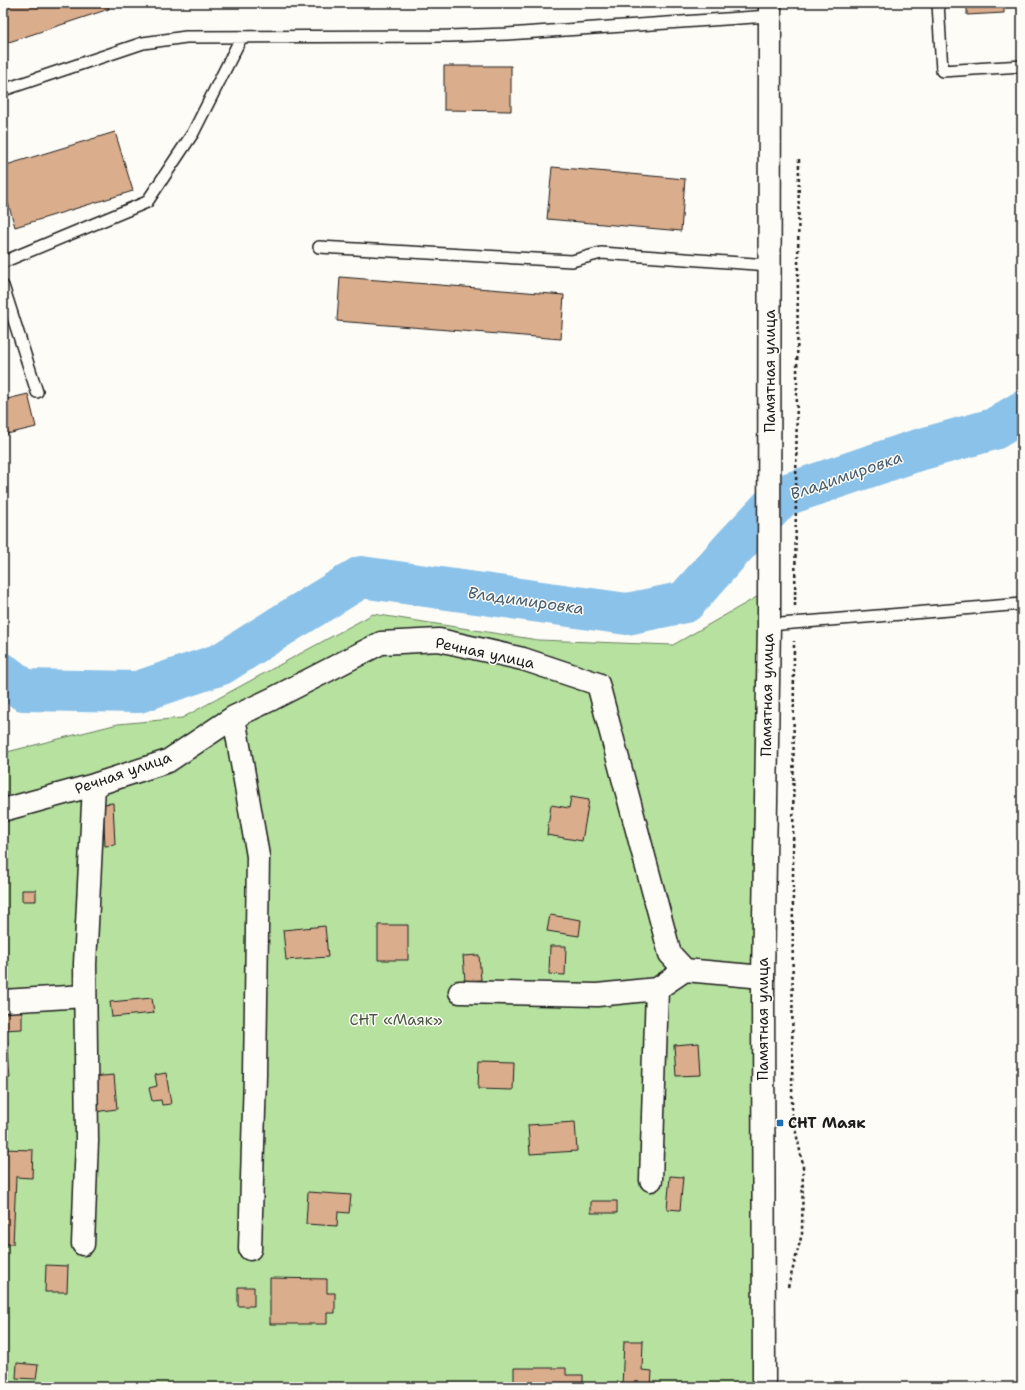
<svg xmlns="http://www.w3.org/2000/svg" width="1025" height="1390" font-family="'Shantell Sans',sans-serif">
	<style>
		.green { fill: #b6e19f; stroke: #697e5e }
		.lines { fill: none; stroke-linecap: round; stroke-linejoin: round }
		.river { stroke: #8bc2e9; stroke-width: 42 }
		.building { fill: #daad8c; stroke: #1c1c1c }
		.lane-casing { stroke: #1c1c1c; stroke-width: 14 }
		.street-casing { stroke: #1c1c1c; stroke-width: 25 }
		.secondary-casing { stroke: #1c1c1c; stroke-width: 25 }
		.path { stroke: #1c1c1c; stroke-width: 2.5; stroke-dasharray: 3 3; stroke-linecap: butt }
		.lane { stroke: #fdfcf7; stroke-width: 11 }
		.street { stroke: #fdfcf7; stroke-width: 22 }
		.secondary { stroke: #fdfcf7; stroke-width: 22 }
		.poi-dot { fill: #1f6fb2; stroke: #fdfcf7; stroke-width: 1.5 }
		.labels { text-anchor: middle; stroke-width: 3; stroke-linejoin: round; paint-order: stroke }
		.street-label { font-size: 15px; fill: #1c1c1c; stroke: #fdfcf7 }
		.park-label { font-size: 15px; fill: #4a5743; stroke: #fdfcf7 }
		.poi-label { font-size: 15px; font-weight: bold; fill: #1c1c1c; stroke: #fdfcf7; text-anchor: start }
		.water-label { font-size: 16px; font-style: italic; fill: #485e6e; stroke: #fdfcf7 }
	</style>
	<rect width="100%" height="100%" fill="#fdfcf7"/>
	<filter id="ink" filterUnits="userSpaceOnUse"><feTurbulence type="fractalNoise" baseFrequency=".025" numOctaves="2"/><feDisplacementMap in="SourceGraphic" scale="8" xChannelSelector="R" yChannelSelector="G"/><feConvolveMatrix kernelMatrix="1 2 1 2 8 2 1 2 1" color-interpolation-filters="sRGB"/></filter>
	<g filter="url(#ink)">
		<!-- green -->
		<path class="green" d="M769,590L764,1387H3V753L118,724L182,718L373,614L538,640L673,645Z"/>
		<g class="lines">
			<!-- river -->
			<path class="river" d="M3,674L24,690L138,692L221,664L281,626L361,577L627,614L685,602L733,548L782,496L915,451L994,429L1022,412"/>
		</g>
		<!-- building -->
		<path class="building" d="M3,3H107L109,9L3,44Z
			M967,3H1004V13L967,15Z
			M444,66H511V111L444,110Z
			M115,132L133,191L15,227L3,186V166Z
			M552,167L685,179L681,231L547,219Z
			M340,277L564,295L561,339L337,321Z
			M28,394L36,427L3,435V400Z
			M571,797L589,800L582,841L547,835L551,805L569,808Z
			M113,803L115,845L105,846L103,804Z
			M22,890H36V901H22Z
			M550,915L581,920L579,936L547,931Z
			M378,925H408V960H378Z
			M325,926L328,957L286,960L283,930Z
			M550,946H566L565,975L549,974Z
			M479,955L481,980L465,981L463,956Z
			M152,998L154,1013L112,1017L110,1002Z
			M3,1011H22V1029L3,1030Z
			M7,1038L10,1078L3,1079V1039Z
			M699,1043L701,1075L676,1076L674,1045Z
			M479,1061L514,1062L513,1090L478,1089Z
			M166,1073L171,1104L162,1105L161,1100L152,1101L149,1088L157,1086L155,1075Z
			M114,1075L117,1109L94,1112L91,1077Z
			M575,1122L577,1151L530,1154L528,1125Z
			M3,1149L33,1150L32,1178L16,1177L13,1244H3Z
			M670,1176L683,1177L680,1210L667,1209Z
			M308,1192L351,1195L349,1213L338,1212L337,1226L306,1224Z
			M591,1201H617V1213H591Z
			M46,1265L68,1266L67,1292H45Z
			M270,1278L327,1279V1293H335V1313H327V1324H270Z
			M238,1287H254V1306H238Z
			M624,1341H643L642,1370L652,1371L651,1387H622Z
			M17,1363L38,1365L36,1379L16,1378Z
			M514,1368H566V1375H583V1387H514Z"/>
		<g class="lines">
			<!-- lane casing -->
			<g class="lane-casing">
				<path id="lane" d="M938,3L942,71L1022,66
					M3,90L143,43L186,37L449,36L507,34L770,16
					M319,247L572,261L601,253L770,265
					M3,262L147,202L193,133L241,38
					M3,286L37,392
					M769,625L1022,604"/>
			</g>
			<!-- street casing -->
			<g class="street-casing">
				<path id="street" d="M234,717L258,856L255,1075L250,1249
					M3,810L94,785L168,761L234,717L272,699L381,643L439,640L523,659L598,684L670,954L685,970L763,977
					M460,992L597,995L657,989L685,970
					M3,1001L85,996
					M651,1180L657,989
					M83,1244L87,1141L85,964L94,785"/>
			</g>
			<!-- secondary casing -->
			<g class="secondary-casing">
				<path id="secondary" d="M764,1387L763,977L769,625L770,3"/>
			</g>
			<!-- path -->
			<path class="path" d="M795,606L799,159
				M788,1287L802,1234L803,1164L792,1115L794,641"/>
			<!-- lane -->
			<use href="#lane" class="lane"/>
			<!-- street -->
			<use href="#street" class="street"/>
			<!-- secondary -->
			<use href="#secondary" class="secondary"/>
		</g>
	</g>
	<!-- markers -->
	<rect class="poi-dot" x="776" y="1119" width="8" height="8" rx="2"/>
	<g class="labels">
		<!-- street labels -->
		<g class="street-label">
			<text transform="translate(770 371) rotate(-90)" y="5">Памятная улица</text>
			<text transform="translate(485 653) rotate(12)" y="5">Речная улица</text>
			<text transform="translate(767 695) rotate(-89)" y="5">Памятная улица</text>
			<text transform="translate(123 773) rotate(-19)" y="5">Речная улица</text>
			<text transform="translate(763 1019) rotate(-90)" y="5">Памятная улица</text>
		</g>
		<!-- park labels -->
		<g class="park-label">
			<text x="396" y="1025">СНТ «Маяк»</text>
		</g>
		<!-- poi labels -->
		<g class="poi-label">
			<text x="788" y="1128">СНТ Маяк</text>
		</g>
		<!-- water labels -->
		<g class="water-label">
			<text transform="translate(846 475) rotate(-19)" y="6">Владимировка</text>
			<text transform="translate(526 600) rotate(8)" y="6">Владимировка</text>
		</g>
	</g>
	<!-- margin -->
	<rect width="1025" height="1390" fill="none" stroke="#fdfcf7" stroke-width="16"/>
	<rect x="8" y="8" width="1009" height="1374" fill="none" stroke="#1c1c1c" stroke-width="1.5" filter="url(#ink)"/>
</svg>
